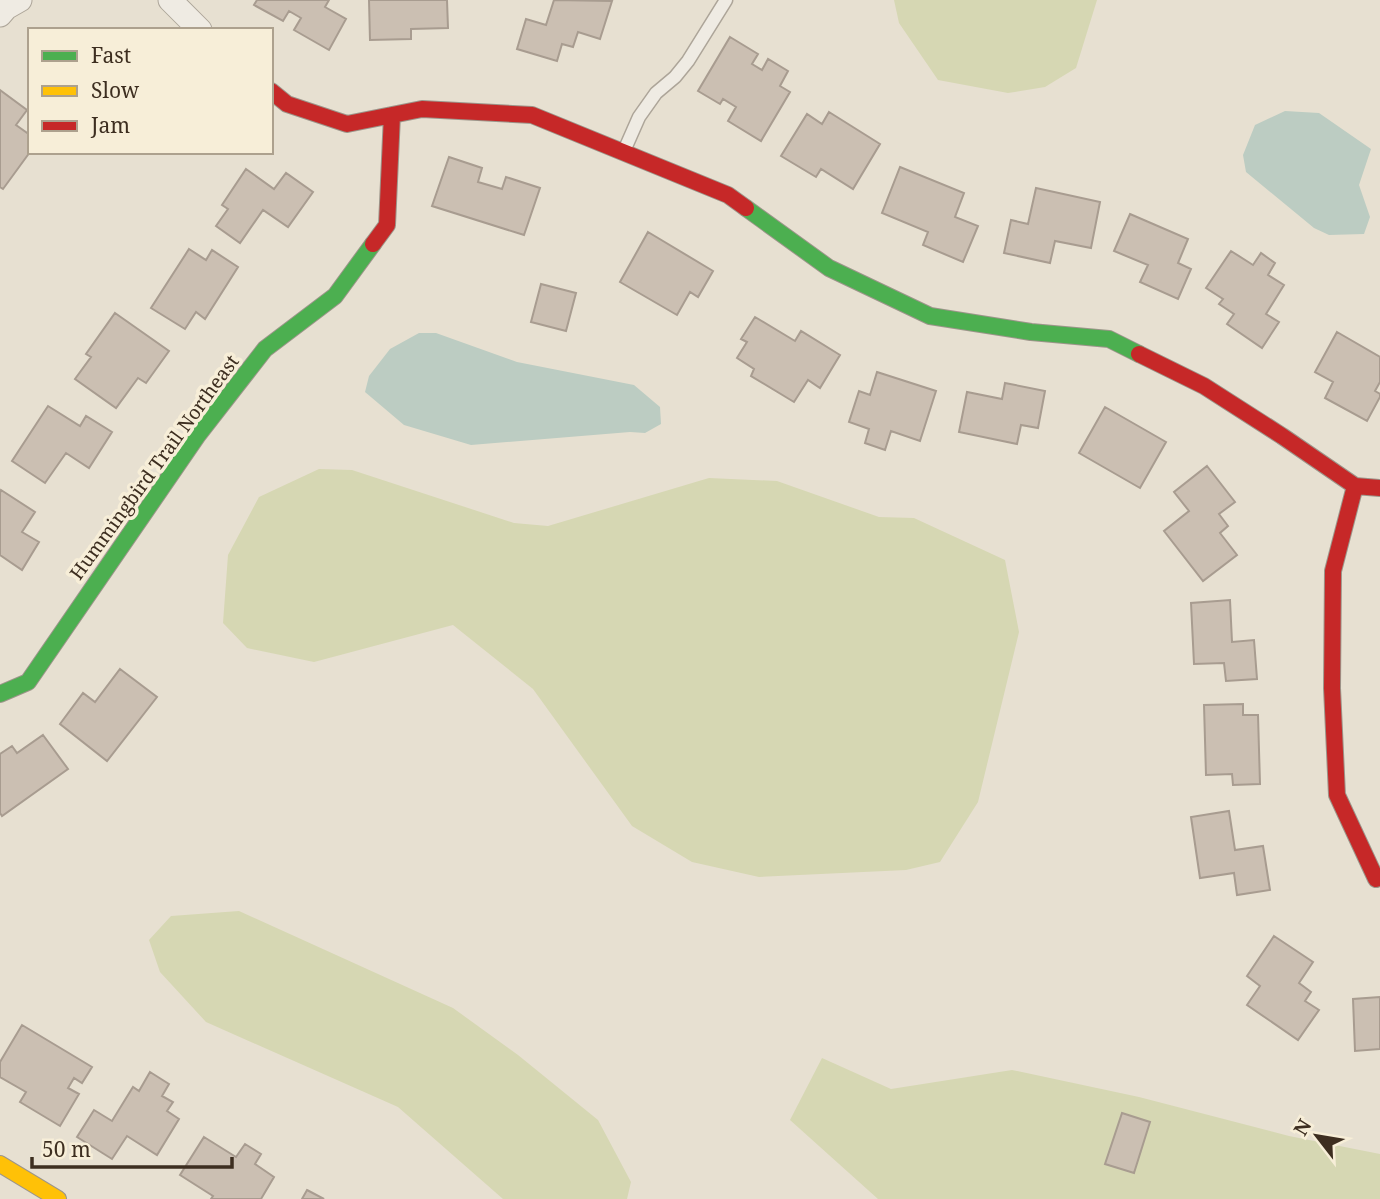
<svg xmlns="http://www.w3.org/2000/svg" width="1380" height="1199" font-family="'Noto Serif',serif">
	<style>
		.green { fill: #d6d7b3 }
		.water { fill: #bcccc2 }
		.building { fill: #cbbfb2; stroke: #a89c90; stroke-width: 2 }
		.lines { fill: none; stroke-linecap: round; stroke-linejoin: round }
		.lane-casing { stroke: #ada599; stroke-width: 15 }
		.street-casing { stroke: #ada599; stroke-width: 25 }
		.fast-casing { stroke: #9c958a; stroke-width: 18 }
		.slow-casing { stroke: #9c958a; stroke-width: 18 }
		.jam-casing { stroke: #9c958a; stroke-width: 18 }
		.lane { stroke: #efebe3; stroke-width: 12 }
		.street { stroke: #efebe3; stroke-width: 23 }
		.fast { stroke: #4caf50; stroke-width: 16 }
		.slow { stroke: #ffc107; stroke-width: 16 }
		.jam { stroke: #c62828; stroke-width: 16 }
		.labels { text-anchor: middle; stroke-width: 7; stroke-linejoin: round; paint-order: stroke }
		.street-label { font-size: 19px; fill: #3d2e20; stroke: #f7eed8 }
	</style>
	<rect width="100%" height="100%" fill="#e7e0d1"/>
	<!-- green -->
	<path class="green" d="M894,0H1097L1076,68L1045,87L1008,93L938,80L899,23Z
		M319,469L352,470L514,523L548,526L709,478L777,481L879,517L914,518L1005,560L1019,632L978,802L940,862L906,870L759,877L692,862L632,826L533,689L453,625L314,662L247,648L223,623L228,555L259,497Z
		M239,911L453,1008L518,1055L598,1120L631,1182L627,1199H503L398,1107L206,1022L160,972L149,940L171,916Z
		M822,1058L891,1089L1012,1070L1139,1097L1289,1136L1380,1154V1199H878L790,1120Z"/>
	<!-- water -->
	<path class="water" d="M1285,111L1319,113L1371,149L1359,185L1370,217L1364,234L1329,235L1314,228L1246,172L1243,155L1255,125Z
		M419,333H436L517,362L634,385L660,407L661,424L645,433L630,432L471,445L404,425L365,392L369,376L390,349Z"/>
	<!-- building -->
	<path class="building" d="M257,0H329L325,7L346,19L329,50L294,30L301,18L289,11L283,21L254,5Z
		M369,0H447L448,28L411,29V39L370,40Z
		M554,0L612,1L600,39L578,32L573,47L562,44L557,61L517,49L526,19L546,25Z
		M730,37L758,54L752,64L762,70L768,59L788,71L780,86L790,92L761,141L728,121L736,107L723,99L720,104L698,91Z
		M0,90L27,110L16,125L30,135V152L3,189L0,187Z
		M829,112L880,144L853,189L821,169L816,177L781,156L807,114L822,124Z
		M449,157L482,168L478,182L502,189L506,177L540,188L524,235L432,206Z
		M900,167L964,193L955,217L978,226L963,262L923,245L928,232L882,213Z
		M246,169L274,189L286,173L313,192L288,227L263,210L240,243L216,226L228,209L222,205Z
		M1036,188L1100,202L1091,248L1055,241L1050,263L1004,253L1011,220L1028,224Z
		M1130,214L1188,239L1178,263L1191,269L1178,299L1140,282L1148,265L1114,251Z
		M648,232L713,271L698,297L690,292L677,315L620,282Z
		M189,249L206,260L212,250L238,267L205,319L196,312L185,329L151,308Z
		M1231,251L1253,265L1261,253L1275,263L1268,275L1284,285L1266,314L1279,322L1262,348L1227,324L1234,314L1219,304L1223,299L1206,288Z
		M541,284L576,293L566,331L531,322Z
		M115,313L169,351L146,383L138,378L116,408L75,379L91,357L86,354Z
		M755,317L795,341L801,331L840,355L820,388L808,380L794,402L751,376L754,369L737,358L747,342L741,339Z
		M1337,332L1380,357V382L1375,391L1380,394V397L1367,421L1325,398L1333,382L1315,372Z
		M877,372L936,391L920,441L891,431L885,450L865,443L869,429L849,422L859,391L870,395Z
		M1005,383L1045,391L1038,428L1021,425L1017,444L959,432L967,392L1002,399Z
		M48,406L80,426L86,416L112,432L89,468L66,453L45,483L12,461Z
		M1105,407L1166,442L1140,488L1079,453Z
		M1207,466L1235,502L1219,514L1228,526L1220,533L1237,555L1203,581L1164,531L1189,511L1174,492Z
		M1,490L35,512L22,532L39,542L22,570L0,555V493Z
		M1230,600L1232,642L1254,640L1257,679L1226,681L1224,663L1194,664L1191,603Z
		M120,669L157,697L107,761L60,724L83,693L95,702Z
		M1243,704V715H1258L1260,784L1233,785L1232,774L1206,775L1204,705Z
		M43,735L68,769L2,816L0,813V754L12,746L17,753Z
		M1229,811L1235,850L1263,846L1270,890L1237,895L1234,873L1200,878L1191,817Z
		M1274,936L1313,962L1299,983L1311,992L1305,1001L1319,1010L1298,1040L1247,1005L1260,986L1247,976Z
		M1380,997V1049L1355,1051L1353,999Z
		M22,1025L92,1067L82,1083L74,1078L68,1088L79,1094L60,1126L20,1102L26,1092L0,1077V1062Z
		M150,1072L169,1084L162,1096L173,1102L167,1111L179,1119L157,1155L127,1136L112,1159L77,1137L94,1110L112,1121L133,1087L139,1091Z
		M1122,1113L1150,1122L1134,1173L1105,1164Z
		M204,1137L236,1157L245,1144L261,1154L255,1164L274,1177L261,1199H211L213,1196L180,1175Z
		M307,1190L324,1199H302Z"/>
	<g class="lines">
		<!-- lane casing -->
		<g class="lane-casing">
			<path id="lane" d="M624,151L639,117L656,93L675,77L688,61L726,0"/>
		</g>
		<!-- street casing -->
		<g class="street-casing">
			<path id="street" d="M170,0L200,30
				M0,15L6,8L20,0"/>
		</g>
		<!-- fast casing -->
		<g class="fast-casing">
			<path id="fast" d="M746,208L829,268L930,316L1031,332L1109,339L1139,354
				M0,694L28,682L198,435L265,349L335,296L373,244"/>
		</g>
		<!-- slow casing -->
		<g class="slow-casing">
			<path id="slow" d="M0,1164L58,1199"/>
		</g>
		<!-- jam casing -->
		<g class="jam-casing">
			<path id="jam" d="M271,91L287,104L347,124L422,109L532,115L728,195L746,208
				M373,244L387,225L392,115
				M1139,354L1204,386L1282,436L1355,486L1380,488
				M1355,486L1333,571L1332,688L1337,795L1376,879"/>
		</g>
		<!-- lane -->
		<use href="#lane" class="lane"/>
		<!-- street -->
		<use href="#street" class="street"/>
		<!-- fast -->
		<use href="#fast" class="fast"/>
		<!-- slow -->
		<use href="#slow" class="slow"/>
		<!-- jam -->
		<use href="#jam" class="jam"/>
	</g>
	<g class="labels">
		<!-- street labels -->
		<g class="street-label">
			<text transform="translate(154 467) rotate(-54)" y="7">Hummingbird Trail Northeast</text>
		</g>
	</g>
	<!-- legend -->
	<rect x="28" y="28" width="245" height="126" fill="#f7eed8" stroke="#ada18e" stroke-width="2"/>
	<rect x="42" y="51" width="35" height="10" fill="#4caf50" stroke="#ada18e" stroke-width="2"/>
	<text x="91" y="63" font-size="21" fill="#3d2e20">Fast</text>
	<rect x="42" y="86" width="35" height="10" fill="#ffc107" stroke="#ada18e" stroke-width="2"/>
	<text x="91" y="98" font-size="21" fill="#3d2e20">Slow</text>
	<rect x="42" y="121" width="35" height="10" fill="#c62828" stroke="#ada18e" stroke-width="2"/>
	<text x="91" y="133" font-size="21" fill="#3d2e20">Jam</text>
	<!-- north arrow -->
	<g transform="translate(1317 1136) rotate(301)" stroke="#f7eed8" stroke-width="5" paint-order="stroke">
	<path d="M0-5L12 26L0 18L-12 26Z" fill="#3d2e20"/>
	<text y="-10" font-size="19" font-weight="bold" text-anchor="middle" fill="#3d2e20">N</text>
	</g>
	<!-- scale -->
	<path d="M32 1157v10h200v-10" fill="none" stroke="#3d2e20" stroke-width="3.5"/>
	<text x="42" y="1157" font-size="21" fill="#3d2e20" stroke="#f7eed8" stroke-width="5" paint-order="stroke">50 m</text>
</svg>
